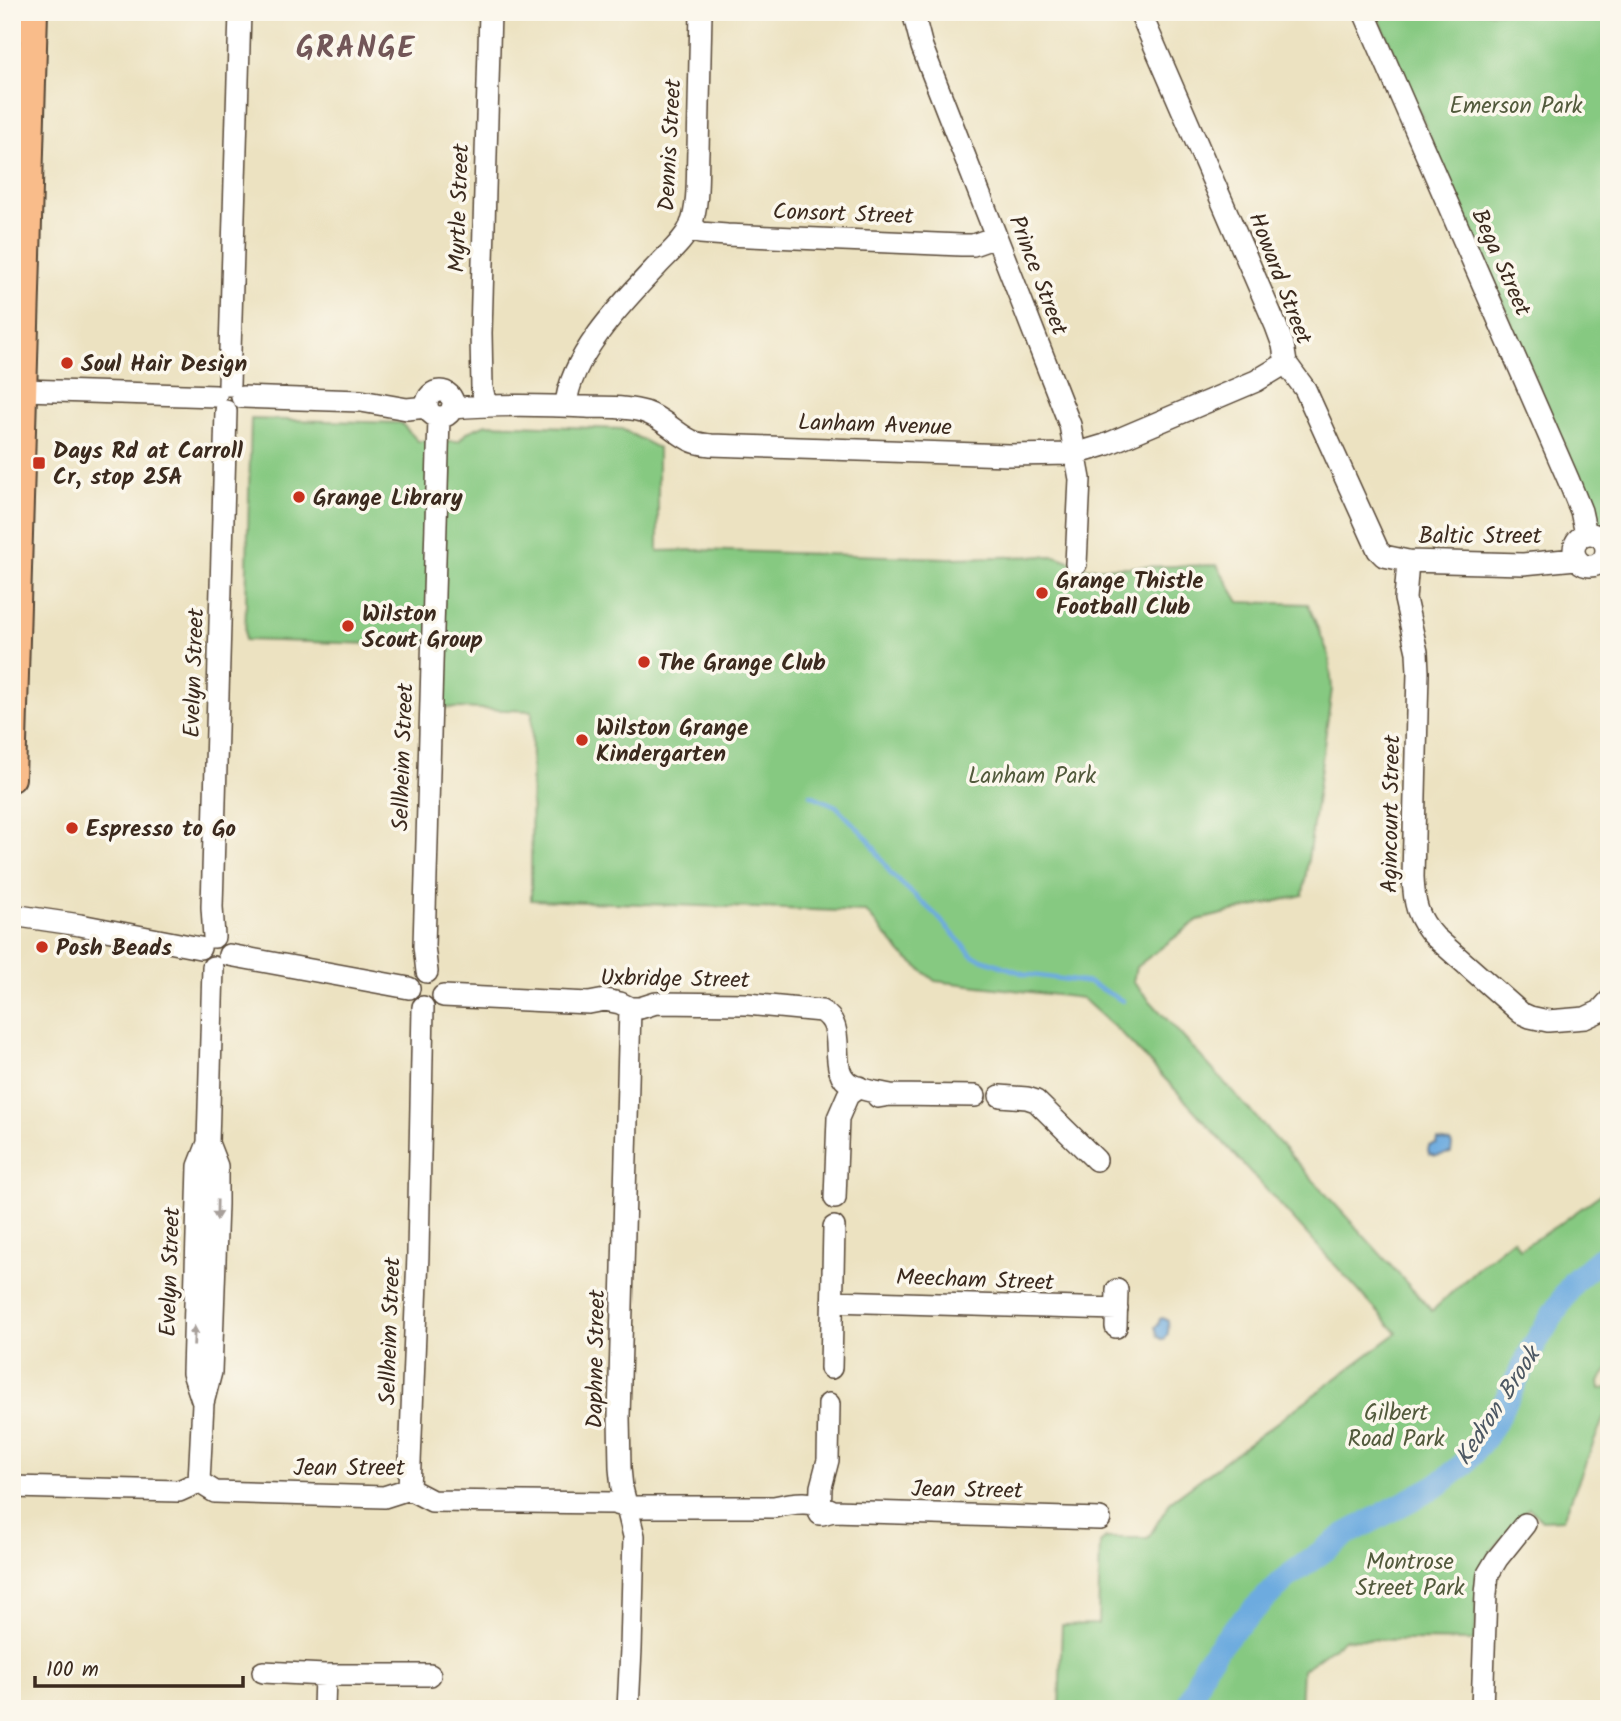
<svg xmlns="http://www.w3.org/2000/svg" width="1621" height="1721" font-family="Kalam,sans-serif">
	<style>
		.green { fill: #86c981; stroke: #607a50; stroke-width: 2 }
		.water { fill: #6dabdf; stroke: #546a7e; stroke-width: 2 }
		.lines { fill: none; stroke-linecap: round; stroke-linejoin: round }
		.stream { stroke: #6dabdf; stroke-width: 4.5 }
		.river { stroke: #6dabdf; stroke-width: 24 }
		.minor-casing { stroke: #564636; stroke-width: 24 }
		.major-casing { stroke: #564636; stroke-width: 30 }
		.minor { stroke: #fff; stroke-width: 21 }
		.major { stroke: #f9bc8a; stroke-width: 26 }
		.oneway { fill: #a79f9a }
		.poi-dot { fill: #c8321e; stroke: #fbf7ec; stroke-width: 2.5 }
		.labels { text-anchor: middle; stroke-width: 7; stroke-linejoin: round; paint-order: stroke }
		.park-label { font-size: 23px; fill: #525a3c; stroke: #fbf7ec }
		.street-label { font-size: 23px; fill: #3b2a1e; stroke: #fbf7ec }
		.poi-label { font-size: 23px; font-weight: bold; fill: #3b2a1e; stroke: #fbf7ec; text-anchor: start }
		.water-label { font-size: 24px; font-style: italic; fill: #4c5762; stroke: #fbf7ec }
		.district-label { font-size: 30px; font-weight: bold; letter-spacing: 2px; fill: #725658; stroke: #fbf7ec }
	</style>
	<rect width="100%" height="100%" fill="#fbf7ec"/>
	<filter id="ink" filterUnits="userSpaceOnUse"><feTurbulence type="fractalNoise" baseFrequency=".0143" numOctaves="2"/><feDisplacementMap in="SourceGraphic" scale="14" xChannelSelector="R" yChannelSelector="G"/><feConvolveMatrix kernelMatrix="1 2 1 2 8 2 1 2 1" color-interpolation-filters="sRGB"/></filter>
	<filter id="wash" filterUnits="userSpaceOnUse"><feTurbulence type="fractalNoise" baseFrequency=".00686" numOctaves="4" result="noise"/><feDisplacementMap in="SourceGraphic" scale="28" xChannelSelector="R" yChannelSelector="G"/><feGaussianBlur stdDeviation="1.57" result="paint"/><feColorMatrix in="noise" values="0 0 0 0 0 0 0 0 0 0 0 0 0 0 0 0 0 1.4 0 .05"/><feComposite in="paint" operator="in"/></filter>
	<g filter="url(#wash)">
		<rect width="100%" height="100%" fill="#ece2c1"/>
		<!-- green -->
		<path class="green" d="M1376,12H1609V548Z
			M251,419L401,423L418,441H459L467,432L486,424L622,429L658,448V551L698,550L949,558L1056,556L1088,568L1217,565L1239,602L1308,604L1329,655L1332,689L1303,895L1198,920L1136,967L1133,982L1432,1311L1482,1264L1513,1239L1520,1249L1561,1223L1609,1188V1368L1599,1382L1600,1389L1609,1388V1403L1604,1417L1563,1519L1542,1520L1529,1508L1489,1554L1477,1575L1475,1641L1345,1639L1302,1670L1300,1709H1059L1062,1625L1098,1624L1100,1543L1106,1538H1148L1171,1501L1397,1333L1171,1085L1121,1033L1082,998L935,981L903,955L866,912L531,900L532,711L433,707L437,646L245,640Z"/>
		<!-- water -->
		<path class="water" d="M1438,1140L1450,1142L1452,1145L1451,1153L1436,1156L1429,1154L1428,1150L1429,1146L1437,1144Z
			M1162,1318L1168,1321C1169,1328 1169,1335 1164,1340L1158,1337L1155,1327L1158,1325L1160,1319Z"/>
		<g class="lines">
			<!-- stream -->
			<path class="stream" d="M811,795L836,806L869,840L891,874L935,914L973,956L1025,974L1090,983L1123,1001"/>
			<!-- river -->
			<path class="river" d="M1187,1709L1205,1664L1231,1632L1286,1578L1345,1535L1438,1485L1464,1464L1485,1437L1500,1412L1536,1342L1574,1281L1609,1251"/>
		</g>
	</g>
	<g filter="url(#ink)">
		<g class="lines">
			<!-- minor casing -->
			<g class="minor-casing">
				<path id="minor" d="M913,12L922,47L1070,425L1080,479L1076,564
					M1140,12L1276,326L1283,345L1286,363L1305,389L1378,550L1384,556L1408,561L1523,564L1576,559
					M1364,12L1568,479L1581,511L1586,534
					M691,224L700,233L727,235L961,245H973L996,237
					M229,385L240,12
					M24,390L216,396
					M427 404a13 13 0 1 1 26 0a13 13 0 1 1-26 0Z
					M242,397L361,401L407,409L427,407
					M486,405L482,388L481,333L490,12
					M566,406C569,357 624,301 657,266C669,253 684,241 691,225C699,204 697,173 698,151C699,105 700,58 701,12
					M452,408C497,404 542,405 586,407C605,408 627,406 645,412C663,418 674,432 690,440C697,444 703,444 711,445L1008,455L1075,454L1105,445L1256,381L1286,363
					M1574 550a16 16 0 1 1 32 0a16 16 0 1 1-32 0Z
					M1408,561L1405,599L1417,652L1418,672L1413,877C1414,903 1417,918 1435,937L1521,1013L1530,1017L1548,1021L1585,1018L1600,1011L1609,1001
					M12,915L80,925L200,948
					M214,937L212,907L226,411
					M229,955L409,988
					M427,972L424,946L439,418
					M443,996L589,1003L605,1000L620,1003L630,1008H640L656,1003L747,1004L821,1011C851,1026 824,1071 852,1085C863,1091 878,1092 890,1095
					M1000,1096L1027,1098L1036,1101L1096,1160
					M878,1097L890,1095L975,1096
					M835,1198L838,1118L848,1095L859,1087
					M832,1301L1117,1309
					M1116,1327L1117,1290
					M831,1368L834,1227
					M203,1403L193,1373L199,1166L208,1143L213,967
					M199,1482L203,1403L211,1372L217,1204V1166L208,1143
					M12,1487L179,1491L199,1482L215,1492L384,1497L409,1489L432,1501L613,1503L627,1507H774C796,1502 813,1500 833,1511
					M409,1489L418,1254L423,1007
					M820,1514L821,1487L828,1460L829,1404
					M822,1514L833,1511L1100,1519
					M263,1672L325,1675H430
					M324,1709L325,1675
					M628,1709L631,1649L634,1536L622,1488L620,1468L619,1417L630,1008
					M1482,1709L1486,1594L1488,1574L1497,1559L1525,1524"/>
			</g>
			<!-- major casing -->
			<g class="major-casing">
				<path id="major" d="M12,778L34,12"/>
			</g>
			<!-- minor -->
			<use href="#minor" class="minor"/>
			<!-- major -->
			<use href="#major" class="major"/>
		</g>
		<!-- one-way arrows -->
		<defs><path id="oneway-solid" d="M-6-.8H1V-3.2L6.5 0L1 3.2V.8H-6Z" transform="scale(1.75)"/></defs>
		<g class="oneway">
			<use href="#oneway-solid" transform="translate(217 1210) rotate(91)"/>
			<use href="#oneway-solid" transform="translate(194 1336) rotate(-88)"/>
		</g>
	</g>
	<!-- markers -->
	<g class="poi-dot">
		<circle cx="67" cy="363" r="7"/>
		<rect x="32" y="456" width="14" height="14" rx="3.5"/>
		<circle cx="299" cy="497" r="7"/>
		<circle cx="1042" cy="593" r="7"/>
		<circle cx="348" cy="626" r="7"/>
		<circle cx="644" cy="662" r="7"/>
		<circle cx="582" cy="740" r="7"/>
		<circle cx="72" cy="828" r="7"/>
		<circle cx="42" cy="947" r="7"/>
	</g>
	<g class="labels">
		<!-- park labels -->
		<g class="park-label">
			<text x="1516" y="113">Emerson Park</text>
			<text x="1032" y="783">Lanham Park</text>
			<text x="1396" y="1420">Gilbert<tspan x="1396" dy="26">Road Park</tspan></text>
			<text x="1410" y="1569">Montrose<tspan x="1410" dy="26">Street Park</tspan></text>
		</g>
		<!-- street labels -->
		<g class="street-label">
			<text transform="translate(669 145) rotate(-87)" y="8">Dennis Street</text>
			<text transform="translate(458 208) rotate(-88)" y="8">Myrtle Street</text>
			<text transform="translate(843 213) rotate(2)" y="8">Consort Street</text>
			<text transform="translate(1502 262) rotate(66)" y="8">Bega Street</text>
			<text transform="translate(1039 275) rotate(69)" y="8">Prince Street</text>
			<text transform="translate(1281 278) rotate(69)" y="8">Howard Street</text>
			<text transform="translate(875 424) rotate(2)" y="8">Lanham Avenue</text>
			<text x="1480" y="543">Baltic Street</text>
			<text transform="translate(193 673) rotate(-88)" y="8">Evelyn Street</text>
			<text transform="translate(402 757) rotate(-88)" y="8">Sellheim Street</text>
			<text transform="translate(1390 814) rotate(-89)" y="8">Agincourt Street</text>
			<text transform="translate(675 978) rotate(1)" y="8">Uxbridge Street</text>
			<text transform="translate(169 1272) rotate(-88)" y="8">Evelyn Street</text>
			<text transform="translate(975 1279) rotate(2)" y="8">Meecham Street</text>
			<text transform="translate(389 1331) rotate(-88)" y="8">Sellheim Street</text>
			<text transform="translate(595 1359) rotate(-89)" y="8">Daphne Street</text>
			<text x="349" y="1475">Jean Street</text>
			<text transform="translate(967 1489) rotate(1)" y="8">Jean Street</text>
		</g>
		<!-- poi labels -->
		<g class="poi-label">
			<text x="81" y="371">Soul Hair Design</text>
			<text x="53" y="458">Days Rd at Carroll<tspan x="53" dy="26">Cr, stop 25A</tspan></text>
			<text x="313" y="505">Grange Library</text>
			<text x="1056" y="588">Grange Thistle<tspan x="1056" dy="26">Football Club</tspan></text>
			<text x="362" y="621">Wilston<tspan x="362" dy="26">Scout Group</tspan></text>
			<text x="658" y="670">The Grange Club</text>
			<text x="596" y="735">Wilston Grange<tspan x="596" dy="26">Kindergarten</tspan></text>
			<text x="86" y="836">Espresso to Go</text>
			<text x="56" y="955">Posh Beads</text>
		</g>
		<!-- water labels -->
		<g class="water-label">
			<text transform="translate(1497 1406) rotate(-57)" y="8">Kedron Brook</text>
		</g>
		<!-- district labels -->
		<g class="district-label">
			<text x="356" y="57">GRANGE</text>
		</g>
	</g>
	<!-- margin -->
	<rect width="1621" height="1721" fill="none" stroke="#fbf7ec" stroke-width="42"/>
	<!-- scale -->
	<path d="M35 1676v10h208v-10" fill="none" stroke="#3b2a1e" stroke-width="3.5"/>
	<text x="46" y="1676" font-size="21" fill="#3b2a1e" stroke="#fbf7ec" stroke-width="5" paint-order="stroke">100 m</text>
</svg>
